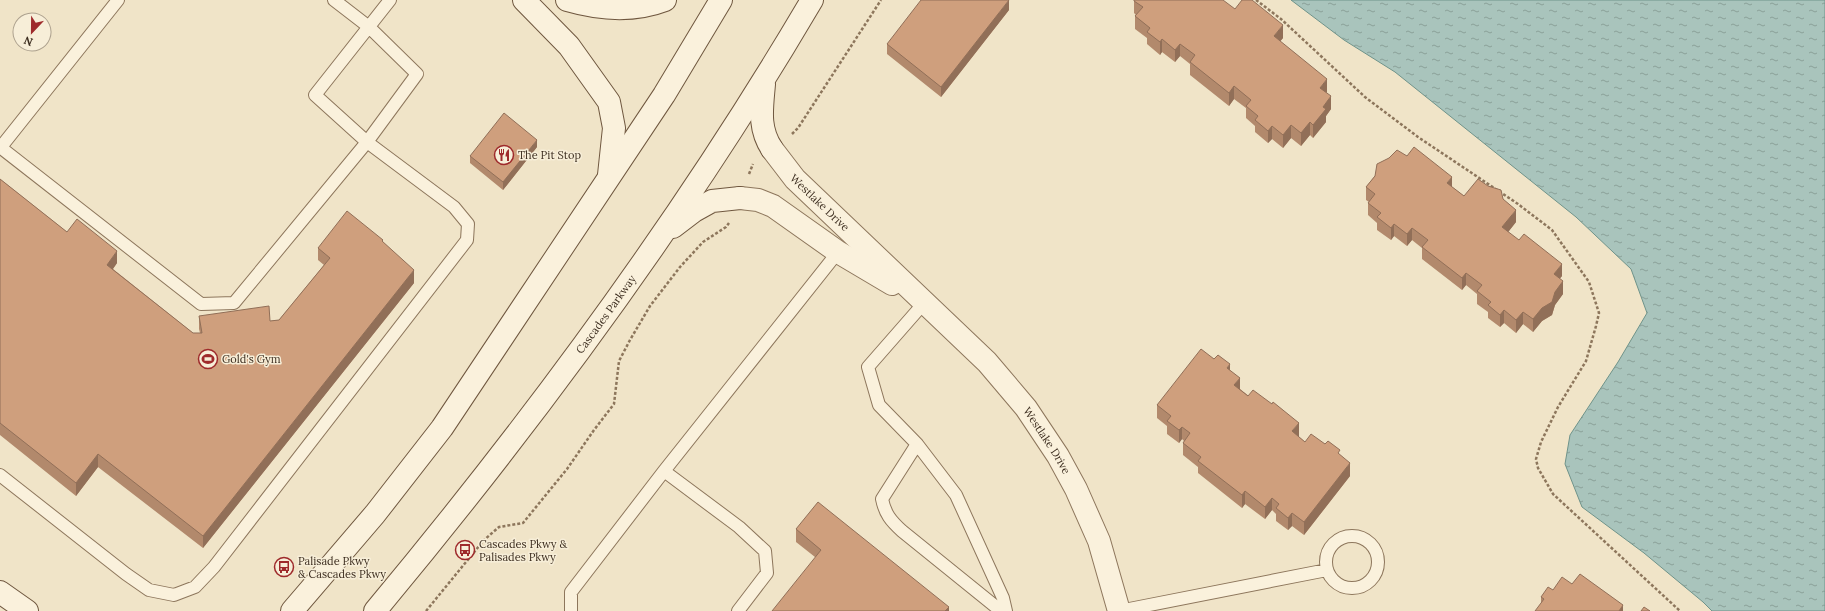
<svg xmlns="http://www.w3.org/2000/svg" width="1825" height="611" font-family="Lora,serif">
	<style>
		.water { fill: url(#water-ripples); stroke: #6f938a }
		.lines { fill: none; stroke-linecap: round; stroke-linejoin: round }
		.lane-casing { stroke: #8d765c; stroke-width: 14 }
		.street-casing { stroke: #8d765c; stroke-width: 24 }
		.secondary-casing { stroke: #6f573f; stroke-width: 24 }
		.path { stroke: #8d765c; stroke-width: 2.5; stroke-dasharray: 3 2; stroke-linecap: butt }
		.lane { stroke: #faf1dc; stroke-width: 12 }
		.street { stroke: #faf1dc; stroke-width: 22 }
		.secondary { stroke: #faf1dc; stroke-width: 22 }
		.wall { fill: #b2896c }
		.shaded-wall { fill: #916f58 }
		.building { fill: #cf9f7d; stroke: #916f58 }
		.labels { text-anchor: middle; stroke-width: 3; stroke-linejoin: round; paint-order: stroke }
		.poi-label { font-size: 11px; fill: #3d2e20; stroke: #f7eed8; text-anchor: start }
		.street-label { font-size: 11px; fill: #3d2e20; stroke: #f7eed8 }
	</style>
	<defs>
		<pattern id="water-ripples" width="26" height="14" patternUnits="userSpaceOnUse"><rect width="26" height="14" fill="#a9c4bc"/><path d="M2 4q2-2 4 0t4 0M15 11q2-2 4 0t4 0" fill="none" stroke="#8ba098"/></pattern>
	</defs>
	<rect width="100%" height="100%" fill="#f0e4c8"/>
	<!-- water -->
	<path class="water" d="M1291,0H1825V611H1712L1703,602L1644,553L1582,507L1565,464L1570,435L1618,362L1647,313L1631,269L1576,217L1395,72L1344,40Z"/>
	<g class="lines">
		<!-- lane casing -->
		<g class="lane-casing">
			<path id="lane" d="M0,147L201,304L234,303L367,142L417,74L369,27L334,0
				M1,147L118,0
				M924,303L868,367L879,405L917,444L956,495L1003,598L1006,611
				M917,444L882,499C885,514 891,521 902,531L1001,611
				M664,471L739,527L765,551L767,573L738,611
				M0,475L126,574L149,590L174,595L195,587L214,567L467,240L468,224L454,207L367,142L315,95L390,0
				M1326 562a26 26 0 1 1 52 0a26 26 0 1 1-52 0Z
				M571,611V592L664,471L838,252
				M1119,611L1327,570"/>
		</g>
		<!-- street casing -->
		<g class="street-casing">
			<g id="street">
				<path id="s1" d="M772,149L795,179L987,362L1026,408L1058,456L1076,489L1099,541L1119,611"/>
				<path d="M740,198L758,200L773,206L838,252L892,284"/>
			</g>
		</g>
		<!-- secondary casing -->
		<g class="secondary-casing">
			<g id="secondary">
				<path d="M524,0L569,46L609,102L614,128L609,175"/>
				<path d="M567,0C598,9 634,12 665,0"/>
				<path d="M764,84C762,108 758,128 772,149"/>
				<path d="M673,227L694,211L712,201L740,198"/>
				<path d="M0,592L27,611"/>
				<path d="M292,611L375,514L442,428L664,95L721,0"/>
				<path id="s2" d="M375,611C535,419 685,216 812,0"/>
			</g>
		</g>
		<!-- path -->
		<path class="path" d="M1256,0L1281,19L1365,97L1418,137L1518,204L1552,230L1589,282L1599,313L1596,326L1586,361L1558,407L1541,442L1536,459L1538,468L1553,494L1680,611
			M792,134L798,128L881,0
			M749,174L753,164
			M426,611L484,540L499,527L523,523L567,469L594,430L614,404L619,361L630,340L650,306L680,267L703,242L726,227L729,223"/>
		<!-- lane -->
		<use href="#lane" class="lane"/>
		<!-- street -->
		<use href="#street" class="street"/>
		<!-- secondary -->
		<use href="#secondary" class="secondary"/>
	</g>
	<!-- wall -->
	<path class="wall" d="M1134,1L1235,9L1283,38L1280,41L1327,92H1326L1331,109L1326,116V122L1313,138L1310,135L1301,146L1291,138L1283,148L1272,139L1268,143L1255,132V126L1246,118V108L1234,99L1229,106L1190,75V64L1180,56L1175,62L1162,52L1160,55L1147,44V38L1135,29V16L1136,15L1134,13Z
		M1009,10L941,97L887,54V44Z
		M537,147L503,190L470,163V156Z
		M1407,156L1452,187L1464,196L1503,199L1516,222L1508,232L1562,276L1560,278L1563,294L1555,305L1552,315L1542,321L1533,332L1523,324L1516,333L1504,323L1500,327L1488,318V312L1477,304V294L1466,285L1462,290L1422,259V248L1412,240L1407,246L1394,236L1391,240L1377,230V223L1368,215V203L1369,202L1366,200V187L1389,158Z
		M0,179L67,232L117,263L113,269L193,333H200L199,329V316L270,321L279,320L324,265L318,260V248L383,242L414,283L203,548L98,467L76,496L0,435Z
		M1214,359L1230,370L1240,389L1299,436H1298L1305,442L1325,444L1340,455L1350,476L1304,535L1292,526L1288,530L1276,521V514L1272,510L1265,519L1245,504L1242,508L1198,473V467L1183,455V443L1184,441L1182,439L1179,443L1167,434V426L1157,418V405Z
		M796,529L949,611L815,557L796,542Z
		M1572,584L1623,611L1541,603V597L1553,590Z"/>
	<!-- shaded-wall -->
	<path class="shaded-wall" d="M1009,0V10L941,97V87Z
		M1283,25V38L1274,49V36Z
		M1162,39V52L1160,55V42Z
		M1180,44V56L1175,62V50Z
		M1327,79V92L1320,100V88Z
		M1234,86V99L1229,106V93Z
		M1331,96V109L1326,116V122L1313,138V125L1323,107Z
		M1310,122V135L1301,146V133Z
		M1291,125V138L1283,148V135Z
		M1272,126V139L1268,143V131Z
		M537,140V147L503,190V182Z
		M1452,177V189L1447,183Z
		M1516,210V222L1502,240V227Z
		M1394,224V236L1391,240V228Z
		M1412,228V240L1407,246V234Z
		M117,251V263L107,277V265Z
		M1562,264V276L1554,286V274Z
		M414,270V283L203,548V536Z
		M1466,273V285L1462,290V278Z
		M1563,281V294L1555,305L1552,315L1542,321L1533,332V319Z
		M1504,310V323L1500,327V315Z
		M1523,312V324L1516,333V320Z
		M1230,364V377L1227,368Z
		M1240,378V391L1234,385Z
		M1299,423V436L1292,444V431Z
		M1182,427V439L1179,443V430Z
		M98,454V467L76,496V483Z
		M1350,463V476L1304,535V522Z
		M1245,491V504L1242,508V495Z
		M1272,498V510L1265,519V507Z
		M1292,513V526L1288,530V518Z
		M1623,605V611H1619Z
		M949,607V611H945Z"/>
	<!-- building -->
	<path class="building" d="M921,0H1009L941,87L887,44Z
		M1134,0H1223L1235,9L1242,0H1252L1283,25L1274,36L1327,79L1320,88L1331,96L1323,107L1326,109L1313,125L1310,122L1301,133L1291,125L1283,135L1272,126L1268,131L1255,120L1258,116L1246,106L1251,100L1234,86L1229,93L1190,62L1195,55L1180,44L1175,50L1162,39L1160,42L1147,32L1150,28L1135,16L1143,7L1134,1Z
		M504,113L537,140L503,182L470,156Z
		M1414,147L1452,177L1447,183L1464,196L1478,179L1488,186L1501,190L1503,199L1516,210L1502,227L1519,240L1524,234L1562,264L1554,274L1563,281L1555,292L1552,302L1542,308L1533,319L1523,312L1516,320L1504,310L1500,315L1488,305L1491,302L1477,291L1482,285L1466,273L1462,278L1422,247L1428,240L1412,228L1407,234L1394,224L1391,228L1377,217L1381,213L1368,203L1375,194L1366,187L1375,176L1377,164L1389,158L1397,150L1407,156Z
		M0,179L67,232L77,219L117,251L107,265L193,333H202L199,316L269,306L270,321L279,320L330,258L318,248L347,211L383,240L382,241L414,270L203,536L98,454L76,483L0,423Z
		M1201,349L1214,359L1218,355L1230,364L1227,368L1240,378L1234,385L1248,396L1253,390L1272,404L1273,402L1299,423L1292,431L1305,442L1311,434L1325,444L1328,441L1340,450L1338,453L1350,463L1304,522L1292,513L1288,518L1276,508L1279,504L1272,498L1265,507L1245,491L1242,495L1198,461L1201,457L1183,443L1190,433L1182,427L1179,430L1167,421L1171,416L1157,405Z
		M818,502L949,607L945,611H772L821,550L796,529Z
		M1580,574L1623,605L1619,611H1535L1544,599L1541,597L1548,587L1553,590L1562,577L1572,584Z
		M1644,607L1650,611H1641Z"/>
	<!-- icons -->
	<defs>
		<g id="restaurant-ring" transform="scale(1)"><circle r="9.5" fill="#f7eed8" stroke="#9e2a2b" stroke-width="1.5"/><path d="M-5-6h1v4h1v-4h1v4h1v-4h1v5L-1.5 .5V6h-2V.5L-5-1ZM5-6V6H3V1.5H1.5Q1.5-4 5-6Z" fill="#9e2a2b"/></g>
		<g id="stadium-ring" transform="scale(1)"><circle r="9.5" fill="#f7eed8" stroke="#9e2a2b" stroke-width="1.5"/><path d="M0-5a6.5 5 0 1 0 0 10a6.5 5 0 1 0 0-10ZM-3.5-1.8h7v3.6h-7Z" fill="#9e2a2b"/></g>
		<g id="bus-ring" transform="scale(1)"><circle r="9.5" fill="#f7eed8" stroke="#9e2a2b" stroke-width="1.5"/><path d="M-5-6H5V4H4V6H2V4H-2V6H-4V4H-5ZM-3.5-4V0h7V-4ZM-3.5 1.2v1.5H-2V1.2ZM2 1.2v1.5H3.5V1.2Z" fill="#9e2a2b"/></g>
	</defs>
	<g fill-rule="evenodd">
		<use href="#restaurant-ring" x="504" y="155"/>
		<use href="#stadium-ring" x="208" y="359"/>
		<use href="#bus-ring" x="465" y="550"/>
		<use href="#bus-ring" x="284" y="567"/>
	</g>
	<g class="labels">
		<!-- poi labels -->
		<g class="poi-label">
			<text x="518" y="159">The Pit Stop</text>
			<text x="222" y="363">Gold's Gym</text>
			<text x="479" y="548">Cascades Pkwy &amp;<tspan x="479" dy="13">Palisades Pkwy</tspan></text>
			<text x="298" y="565">Palisade Pkwy<tspan x="298" dy="13">&amp; Cascades Pkwy</tspan></text>
		</g>
		<!-- street labels -->
		<g class="street-label">
			<text dy="4" stroke="none"><textPath href="#s1" startOffset="72">Westlake Drive</textPath></text>
			<text dy="4" stroke="none"><textPath href="#s2" startOffset="376">Cascades Parkway</textPath></text>
			<text dy="4" stroke="none"><textPath href="#s1" startOffset="402">Westlake Drive</textPath></text>
		</g>
	</g>
	<!-- north arrow -->
	<g transform="translate(32 32) rotate(202)"><circle r="19" fill="#f7eed8" stroke="#ada18e"/>
	<path d="M0-3L7 15L0 10L-7 15Z" fill="#9e2a2b"/>
	<text y="-6" font-size="11" font-weight="bold" text-anchor="middle" fill="#3d2e20">N</text>
	</g>
</svg>
